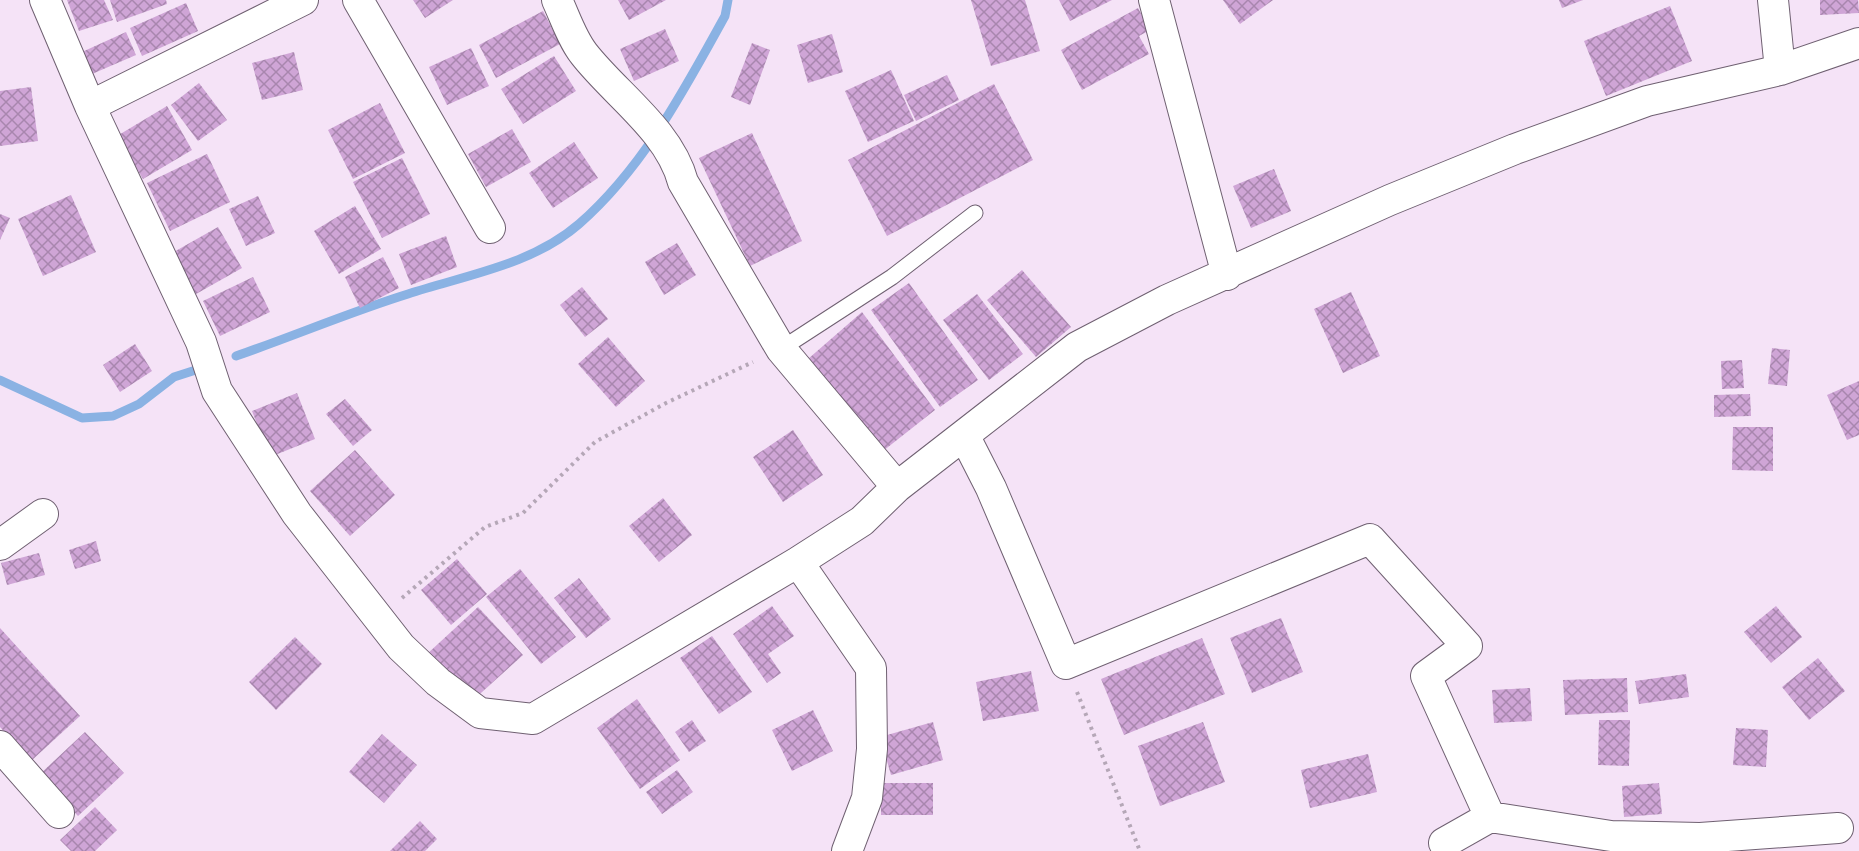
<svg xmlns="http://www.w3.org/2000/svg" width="1859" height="851" font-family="Rubik,sans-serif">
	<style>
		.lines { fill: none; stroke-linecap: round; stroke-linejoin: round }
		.stream { stroke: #8ab2e3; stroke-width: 9 }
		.building { fill: url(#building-cross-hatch) }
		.service-casing { stroke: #6f6071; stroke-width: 17 }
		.minor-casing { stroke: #6f6071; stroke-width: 32 }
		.path { stroke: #b5a7b7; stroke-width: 4; stroke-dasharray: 3 4.5; stroke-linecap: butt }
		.service { stroke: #fff; stroke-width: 15 }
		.minor { stroke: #fff; stroke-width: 30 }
	</style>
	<defs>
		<pattern id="building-cross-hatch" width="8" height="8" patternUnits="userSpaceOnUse" patternTransform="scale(1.5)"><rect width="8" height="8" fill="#cfa5d6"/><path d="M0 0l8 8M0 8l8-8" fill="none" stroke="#a886ae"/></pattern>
	</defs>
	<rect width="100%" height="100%" fill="#f5e3f7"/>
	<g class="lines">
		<!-- stream -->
		<path class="stream" d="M236,356C294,336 350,312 408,294C466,275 532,265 579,224C644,167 684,90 725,16L728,0
			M0,380L82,418L113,416L139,404L174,377L202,368"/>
	</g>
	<!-- building -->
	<path class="building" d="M67,0H104L113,20L79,31Z
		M110,0H166L167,4L117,22Z
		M413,0H453L425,18Z
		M618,0H666L629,20Z
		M971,0H1025L1040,51L991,66Z
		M1059,0H1112L1070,21Z
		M1223,0H1273L1240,24Z
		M1559,0H1583L1562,8Z
		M1820,0H1858L1859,13L1820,15Z
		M186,3L198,31L142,56L130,28Z
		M1670,6L1692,61L1606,96L1584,41Z
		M1138,8L1150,30L1139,36L1149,54L1082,90L1061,50Z
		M543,11L560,44L496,78L479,45Z
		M665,29L679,61L634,81L620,49Z
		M126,32L136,55L92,74L82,52Z
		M832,34L843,72L808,83L797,45Z
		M752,43L770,50L750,105L731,97Z
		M471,48L489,86L447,105L429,67Z
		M294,52L303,90L262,100L252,63Z
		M554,56L576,91L523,124L501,89Z
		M891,70L914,121L868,142L845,91Z
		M947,75L959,100L916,121L904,95Z
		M199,83L227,120L198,141L171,105Z
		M994,84L1033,160L887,236L848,160Z
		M31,87L38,141L0,146V91Z
		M380,103L405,153L353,179L328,130Z
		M167,106L192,150L143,179L117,136Z
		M512,129L531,162L486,187L468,154Z
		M752,133L802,241L750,266L699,158Z
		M574,142L598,178L553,208L529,173Z
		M207,154L230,202L170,231L147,183Z
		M402,158L430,214L382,238L353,182Z
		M1274,169L1291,211L1251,228L1233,186Z
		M71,195L96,252L43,276L18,219Z
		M258,196L275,233L246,246L229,209Z
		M355,206L381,249L339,274L314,231Z
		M0,214L10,218L0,240Z
		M218,227L242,268L189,298L165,257Z
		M446,236L457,267L411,285L399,254Z
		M677,243L696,275L664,295L645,262Z
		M383,257L399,288L360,308L345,277Z
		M1022,270L1071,327L1036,357L987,300Z
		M253,277L270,312L220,336L203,301Z
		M909,283L978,380L940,407L871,310Z
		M582,287L608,319L585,337L560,305Z
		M1351,292L1380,356L1343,373L1314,309Z
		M977,294L1023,354L989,380L943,320Z
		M862,312L935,410L883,451L808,359Z
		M608,337L645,381L616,407L578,364Z
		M135,344L152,371L120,392L103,365Z
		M1772,348L1790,350L1787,386L1768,384Z
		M1742,360L1744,388L1722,389L1721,361Z
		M1859,381V435L1847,440L1827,395Z
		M297,393L315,439L270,457L252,411Z
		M1750,394L1751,416L1714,417V395Z
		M345,399L372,430L353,446L326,414Z
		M1733,427H1773V471L1732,470Z
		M793,430L823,475L783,502L753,457Z
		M355,450L395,495L350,536L310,491Z
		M663,498L692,535L659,562L629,526Z
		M96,541L101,561L75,569L69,550Z
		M39,553L45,575L7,585L1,563Z
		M457,559L487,594L451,625L421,590Z
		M520,569L576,637L541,664L486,597Z
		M579,578L611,619L586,638L554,598Z
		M772,606L794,636L768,654L781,673L767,683L733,634Z
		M1776,606L1802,637L1771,663L1744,632Z
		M478,607L523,655L471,702L426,655Z
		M1281,618L1303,672L1252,693L1230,638Z
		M0,628L80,716L31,761L0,727Z
		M712,636L752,692L719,714L680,658Z
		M295,637L322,664L276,710L249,682Z
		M1202,638L1225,694L1124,735L1101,679Z
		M1818,658L1845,691L1809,720L1782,687Z
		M1031,671L1039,711L983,721L976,682Z
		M1686,674L1689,697L1639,704L1635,681Z
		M1627,678L1628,712L1565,715L1563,680Z
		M1530,688L1532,721L1494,723L1492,690Z
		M637,699L680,760L640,789L597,728Z
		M813,710L833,751L792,771L772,730Z
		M692,720L706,741L689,752L675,732Z
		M1599,720H1630L1629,766L1598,765Z
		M933,722L943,760L891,775L880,737Z
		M1203,722L1225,782L1160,806L1138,746Z
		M1736,728L1768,730L1766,767L1733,765Z
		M85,732L124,773L78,816L39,775Z
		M382,734L417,765L384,803L349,772Z
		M1368,754L1377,792L1310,808L1301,770Z
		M677,770L693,792L662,814L646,792Z
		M881,783H933V815H881Z
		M1659,783L1662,814L1624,817L1622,786Z
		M95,807L117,830L95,851H71L60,840Z
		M420,821L437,839L425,851H390Z"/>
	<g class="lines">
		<!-- service casing -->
		<g class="service-casing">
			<path id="service" d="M781,349L892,277L975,213"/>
		</g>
		<!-- minor casing -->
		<g class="minor-casing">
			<path id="minor" d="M45,0L90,106L303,0
				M358,0L490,228
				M557,0C565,17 572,39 584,54C616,95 669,130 683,182L781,349L897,487
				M1154,0L1227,275
				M1773,0L1780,70
				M90,106L201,342L217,391L297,514L401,647L438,682L480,713L533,719L798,562L862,521L897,487L1077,347L1167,300L1390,200L1515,149L1647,101L1780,70L1859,43
				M965,437L991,488L1066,664L1370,539L1467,646L1426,676L1490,817L1444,843
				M0,545L43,514
				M798,562L871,668L872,749L867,798L847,851
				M0,746L59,813
				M1490,817L1611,836L1700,838L1838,828"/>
		</g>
		<!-- path -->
		<path class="path" d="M402,598L485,527L523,513L595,442L666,403L753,362
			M1077,692L1140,851"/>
		<!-- service -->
		<use href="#service" class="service"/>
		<!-- minor -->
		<use href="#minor" class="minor"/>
	</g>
</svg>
